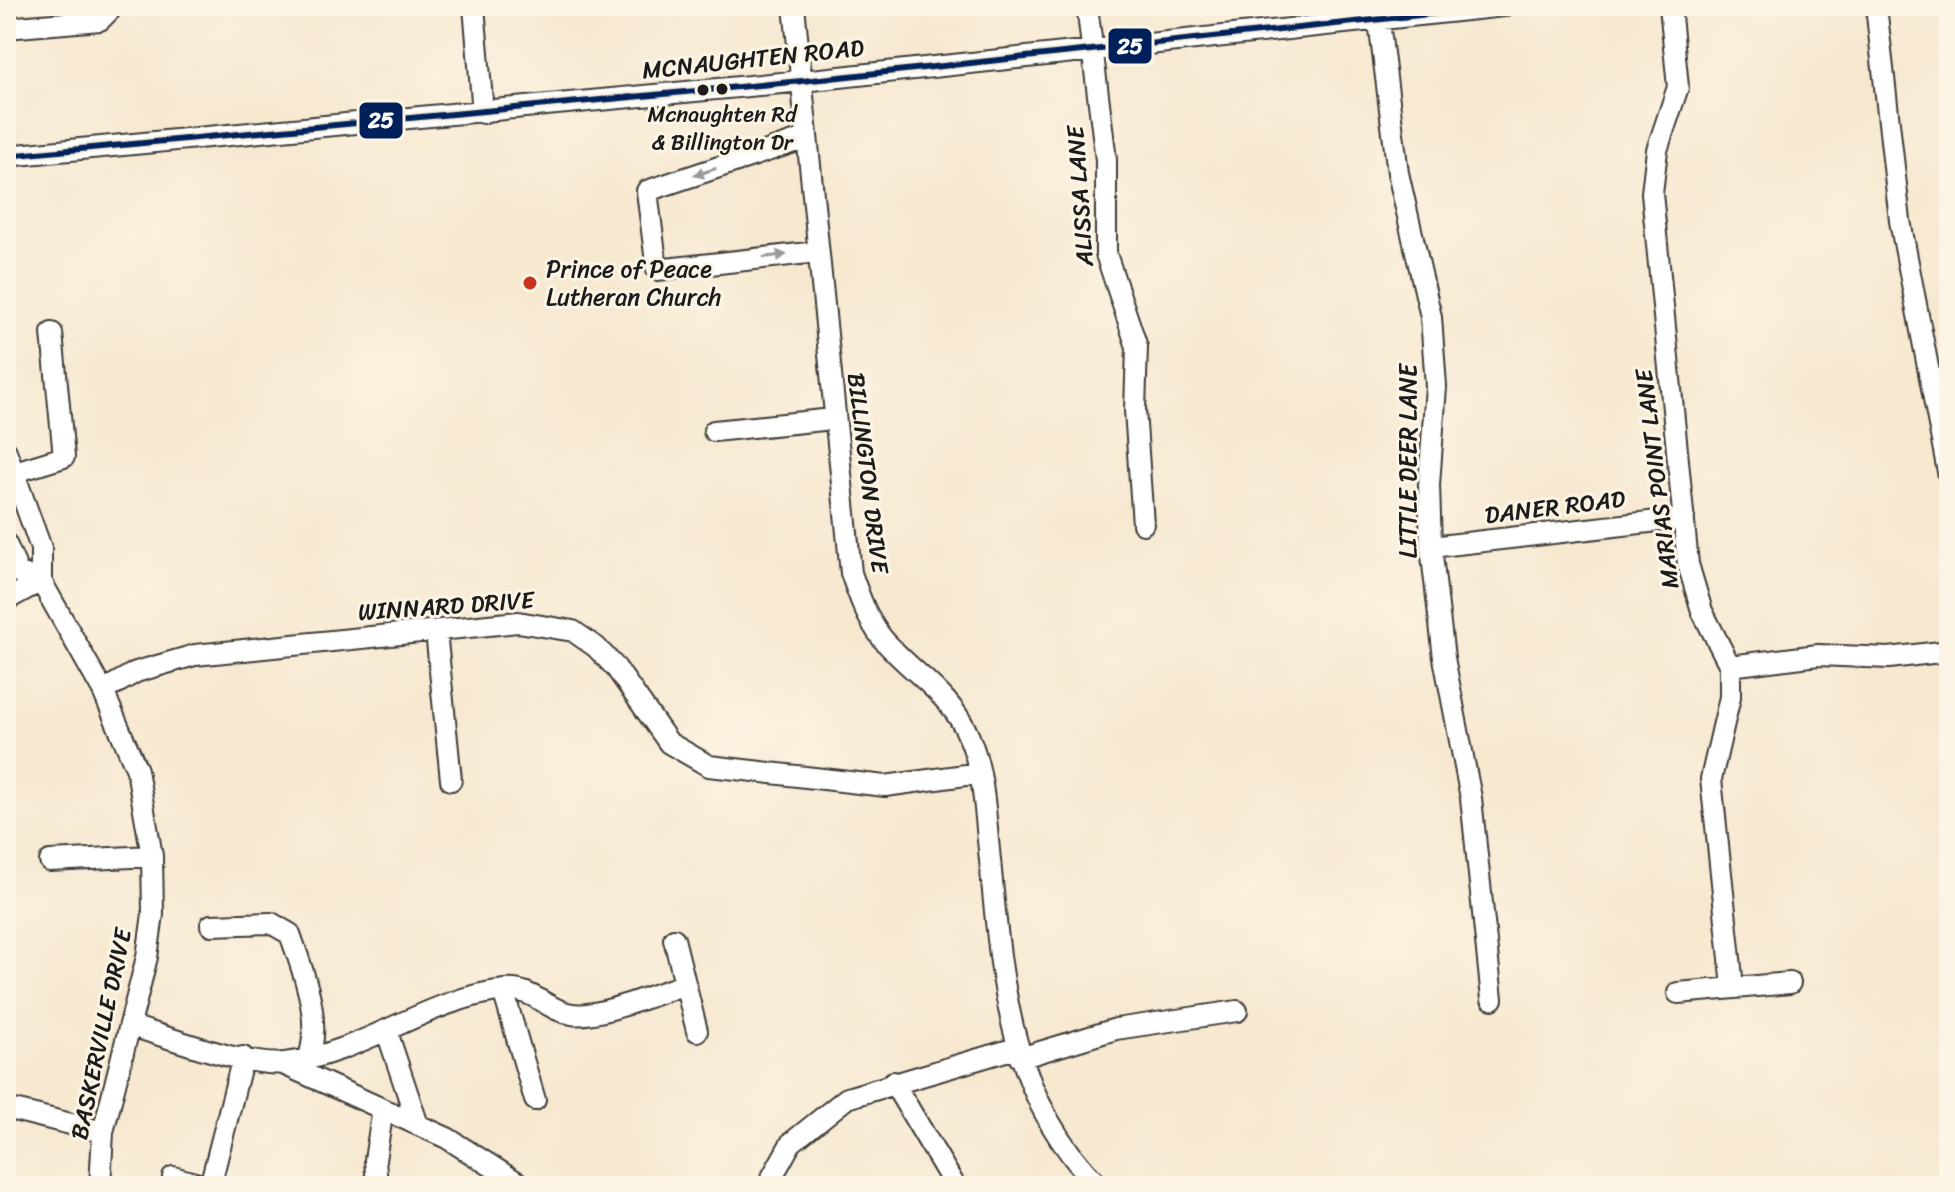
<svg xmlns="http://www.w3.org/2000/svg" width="1955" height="1192" font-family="Sriracha,sans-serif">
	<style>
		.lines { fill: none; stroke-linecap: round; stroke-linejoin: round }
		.minor-casing { stroke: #3d3b37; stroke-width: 24 }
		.minor { stroke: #fff; stroke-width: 20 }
		.bus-1-casing { stroke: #fcf5e5; stroke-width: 12 }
		.bus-1 { stroke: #00205b; stroke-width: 6 }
		.oneway { fill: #999 }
		.bus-dot { fill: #1c1c1c; stroke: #fcf5e5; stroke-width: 3 }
		.poi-dot { fill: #c8321e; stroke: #fcf5e5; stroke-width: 3 }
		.labels { text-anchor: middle; stroke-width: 6; stroke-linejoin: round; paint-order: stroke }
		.bus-label { font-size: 22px; fill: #1c1c1c; stroke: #fcf5e5 }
		.street-label { font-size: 24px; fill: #1c1c1c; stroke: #fcf5e5 }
		.poi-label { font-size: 24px; fill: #1c1c1c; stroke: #fcf5e5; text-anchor: start }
		.line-badge { stroke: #fcf5e5; stroke-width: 3 }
		.badge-label { font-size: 22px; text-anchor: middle; font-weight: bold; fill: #fff }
	</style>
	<rect width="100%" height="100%" fill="#fcf5e5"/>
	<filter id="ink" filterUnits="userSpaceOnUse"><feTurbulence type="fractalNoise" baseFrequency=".0125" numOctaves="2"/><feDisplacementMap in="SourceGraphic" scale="16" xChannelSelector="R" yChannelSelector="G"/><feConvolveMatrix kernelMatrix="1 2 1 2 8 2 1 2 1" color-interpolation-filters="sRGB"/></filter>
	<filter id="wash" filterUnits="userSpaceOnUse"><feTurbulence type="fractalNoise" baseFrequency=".006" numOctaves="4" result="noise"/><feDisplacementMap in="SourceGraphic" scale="32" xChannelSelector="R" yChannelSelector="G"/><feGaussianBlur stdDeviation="1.8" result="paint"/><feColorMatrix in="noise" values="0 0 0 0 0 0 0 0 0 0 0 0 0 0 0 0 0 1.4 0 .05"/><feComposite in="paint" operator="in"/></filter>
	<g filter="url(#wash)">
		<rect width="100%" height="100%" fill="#f7e8d0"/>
	</g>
	<g filter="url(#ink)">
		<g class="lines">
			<!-- minor casing -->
			<g class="minor-casing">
				<path id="minor" d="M474,6L483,113
					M794,6L851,573C859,596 867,619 882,638C911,673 951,693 969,737C984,772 985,812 989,850C1001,971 1006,1096 1099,1186
					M1087,6L1106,160V254L1137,347L1135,410L1143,524
					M1377,6L1398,173L1431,317L1436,386L1429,485L1431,547L1444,658L1471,798L1492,999
					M1670,6L1678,87L1657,150L1652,193L1688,564L1702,611L1730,666V697L1711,779L1733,987
					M1876,6L1900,221L1949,477
					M6,28L100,20L114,6
					M806,138L647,191L657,270L817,252
					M6,156L802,81L1504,6
					M714,431L833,419
					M6,451L41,548V581L103,691L137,770L152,856L153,914L147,957L103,1132L100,1186
					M12,473L64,457L52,333
					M6,544L18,572L41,581
					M1431,547L1684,518
					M6,600L41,581
					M436,631L451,780
					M1730,666L1818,655L1889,658L1949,651
					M103,691L136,672L195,655L518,622L573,631L596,647L616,668L669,743L709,766L885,786L980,773
					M50,861L152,856
					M211,925L271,923L290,934C303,971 322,1019 309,1057
					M674,939L697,1031
					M503,990L535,1100
					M1678,993L1790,983
					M131,1026C168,1037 250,1068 285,1063C362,1054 428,998 505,990C533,987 547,1011 572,1014C600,1018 656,993 684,985
					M387,1032L418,1125
					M1020,1058L1116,1029L1237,1011
					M283,1064L447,1138L523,1186
					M893,1082L955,1186
					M6,1108L103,1132
					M173,1177L206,1186
					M210,1186L243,1057
					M377,1186L375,1160L383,1109
					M767,1186L791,1143L847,1098L1016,1048"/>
			</g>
			<!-- minor -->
			<use href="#minor" class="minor"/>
			<!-- bus-1 casing -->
			<g class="bus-1-casing">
				<path id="bus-1" d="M6,156L802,81L1504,6"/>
			</g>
			<!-- bus-1 -->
			<use href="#bus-1" class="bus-1"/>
		</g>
		<!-- one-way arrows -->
		<defs><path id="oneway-solid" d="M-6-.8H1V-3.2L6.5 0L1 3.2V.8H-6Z" transform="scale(2)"/></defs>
		<g class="oneway">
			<use href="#oneway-solid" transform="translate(705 172) rotate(162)"/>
			<use href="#oneway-solid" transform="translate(775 256) rotate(-7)"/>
		</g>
	</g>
	<!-- markers -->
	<g class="bus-dot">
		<circle cx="722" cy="89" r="7"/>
		<circle cx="703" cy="90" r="7"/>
	</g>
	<circle class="poi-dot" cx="530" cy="283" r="8"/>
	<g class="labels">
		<!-- bus labels -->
		<g class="bus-label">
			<text x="722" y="122">Mcnaughten Rd<tspan x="722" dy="28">&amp; Billington Dr</tspan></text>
		</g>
		<!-- street labels -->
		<g class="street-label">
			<text transform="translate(753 59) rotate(-6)" y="8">MCNAUGHTEN ROAD</text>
			<text transform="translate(1080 196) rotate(-94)" y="8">ALISSA LANE</text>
			<text transform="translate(1408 461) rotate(-90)" y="8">LITTLE DEER LANE</text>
			<text transform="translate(868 473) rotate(83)" y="8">BILLINGTON DRIVE</text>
			<text transform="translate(1657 479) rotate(-97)" y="8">MARIAS POINT LANE</text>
			<text transform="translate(1555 507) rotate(-7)" y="8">DANER ROAD</text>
			<text transform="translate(446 606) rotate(-4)" y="8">WINNARD DRIVE</text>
			<text transform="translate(101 1034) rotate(-78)" y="8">BASKERVILLE DRIVE</text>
		</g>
		<!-- poi labels -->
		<g class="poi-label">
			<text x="546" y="277">Prince of Peace<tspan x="546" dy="28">Lutheran Church</tspan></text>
		</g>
	</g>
	<g class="line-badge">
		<rect x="1107" y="27" width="46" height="38" rx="8" fill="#00205b"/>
		<rect x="358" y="101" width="46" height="39" rx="8" fill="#00205b"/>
	</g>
	<g class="badge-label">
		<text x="1130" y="54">25</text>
		<text x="381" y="128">25</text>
	</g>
	<!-- margin -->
	<rect width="1955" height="1192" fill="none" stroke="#fcf5e5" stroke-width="32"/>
</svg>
